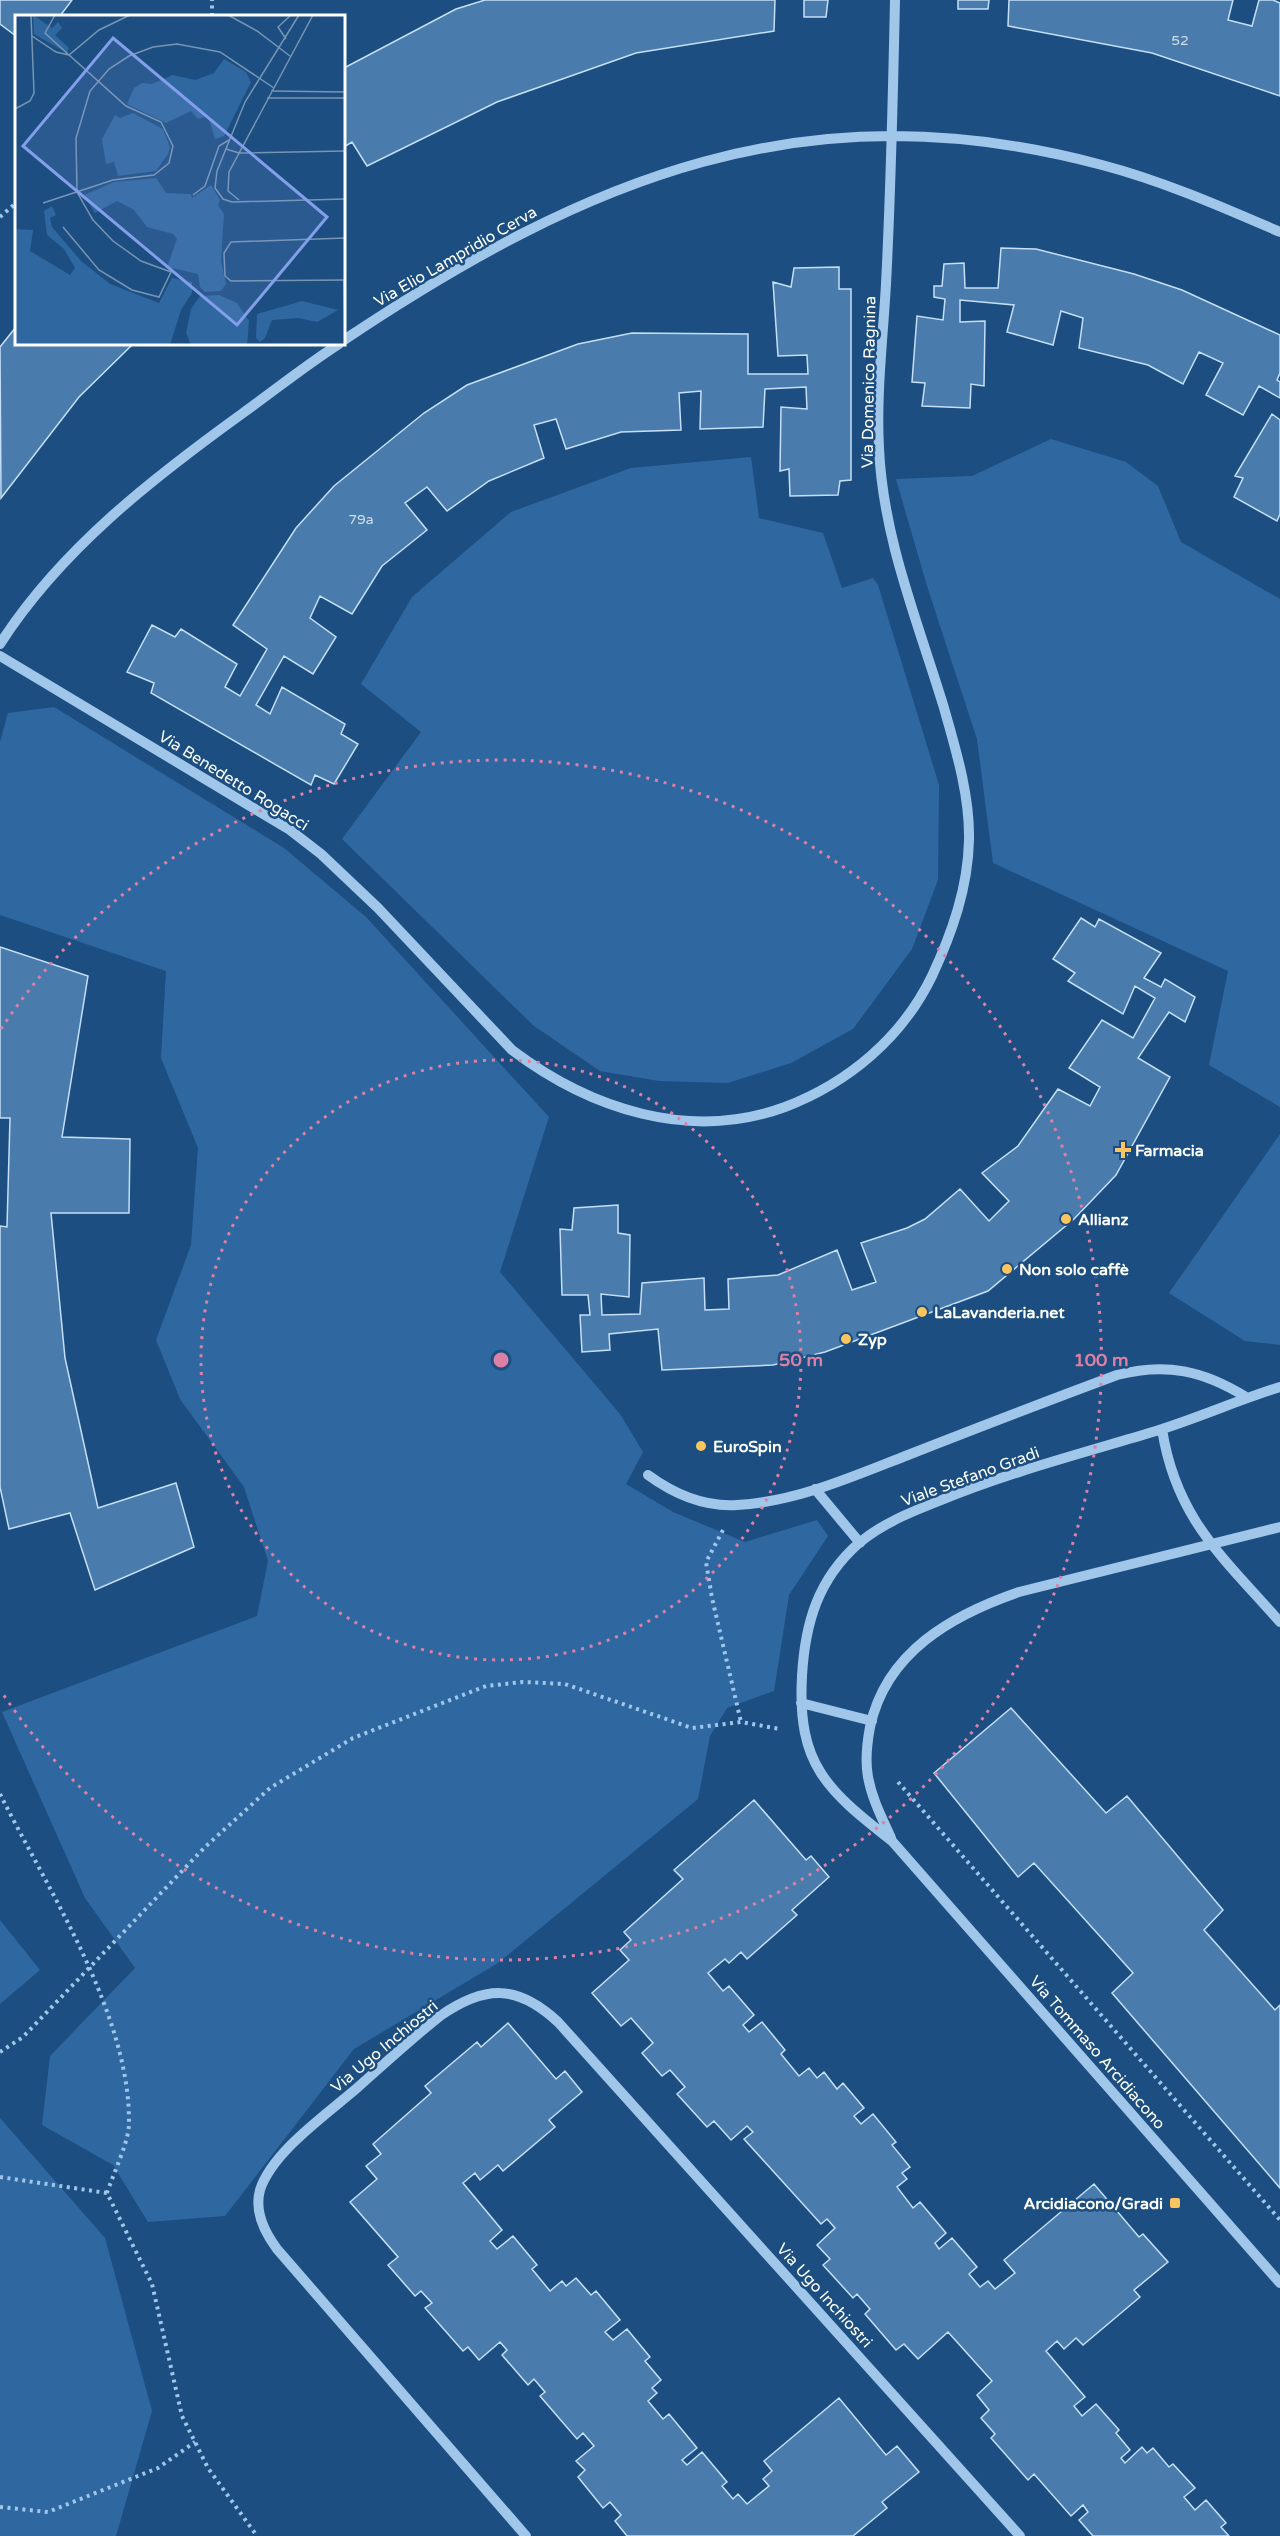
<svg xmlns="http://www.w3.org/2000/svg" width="1280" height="2536" font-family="'Varela Round',sans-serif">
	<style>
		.green { fill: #2f68a0 }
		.building { fill: #497bac; stroke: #c5dff7; stroke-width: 1.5 }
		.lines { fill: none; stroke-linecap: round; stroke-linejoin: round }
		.path { stroke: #a0c6ea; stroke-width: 4; stroke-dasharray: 3 4.5; stroke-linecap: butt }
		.minor { stroke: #a0c6ea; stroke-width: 10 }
		.ring { fill: none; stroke: #dd80a5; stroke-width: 3; stroke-dasharray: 3 6 }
		.poi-dot { fill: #fac45e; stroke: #1c4e81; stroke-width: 2 }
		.labels { text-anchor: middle; stroke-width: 5; stroke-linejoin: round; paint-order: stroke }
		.number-label { font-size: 14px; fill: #d2deea }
		.street-label { font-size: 16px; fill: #fff; stroke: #1c4e81 }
		.poi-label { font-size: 16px; font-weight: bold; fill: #fff; stroke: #1c4e81; text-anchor: start }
		.inset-road { fill: none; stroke: #7795b3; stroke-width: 1.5 }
		.view { fill: #839eea; fill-opacity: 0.15; stroke: #839eea; stroke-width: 3 }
		.inset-edge { fill: none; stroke: #fff; stroke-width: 3 }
		.centre { fill: #dd80a5; stroke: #1c4e81; stroke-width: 3 }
		.ring-label { font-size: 18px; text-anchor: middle; font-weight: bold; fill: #dd80a5; stroke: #1c4e81; stroke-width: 5; stroke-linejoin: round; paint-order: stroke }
	</style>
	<rect width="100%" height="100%" fill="#1c4e81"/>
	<!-- green -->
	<path class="green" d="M1051,439L1126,462L1158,486L1181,542L1280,599V1107L1209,1065L1228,971L993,863L977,739L927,586L896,479L972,476Z
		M751,457L759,518L823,533L842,588L873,578L878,585L939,785L938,880L912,949L853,1029L791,1063L728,1083L659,1081L600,1071L534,1026L342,839L421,732L361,684L412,597L511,512L631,468Z
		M54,707L284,848L366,917L549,1117L500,1272L620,1414L643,1452L626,1484L673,1512L745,1542L817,1520L828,1536L789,1595L774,1691L727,1708L710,1736L698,1799L498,1963L354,2049L225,2216L148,2222L113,2165L42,2125L50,2056L135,1968L85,1898L2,1712L257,1616L268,1561L244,1487L180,1399L156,1340L191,1245L198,1148L161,1058L166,971L0,915V742L8,713Z
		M1280,1134V1345L1245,1341L1169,1293Z
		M0,1920L40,1970L0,2004Z
		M0,2118L105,2238L152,2411L116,2536H0Z"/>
	<!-- building -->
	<path class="building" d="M0,0H72L60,16H16V36L0,24Z
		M485,0H775L774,31L636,53L497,102L367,166L352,142L344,147V68L456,9Z
		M804,0H828L826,17H804Z
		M958,0H989L988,9H958Z
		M1009,0H1233L1228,20L1252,26L1259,0H1273L1280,3V96L1152,53L1008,26Z
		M1001,248L1036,249L1134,274L1182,290L1280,335V373L1277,380L1280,382V398L1259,386L1243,415L1206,395L1223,363L1199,352L1183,384L1148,365L1079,348L1083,318L1061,311L1053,345L1007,332L1014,305L960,300V322L985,321L984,386L971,384L970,408L922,406L925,383L912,382L917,316L943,320L945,299L934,297V286H942L944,264L964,263L965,288H998Z
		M839,267V289H851V480L840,481L838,495L790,496L789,469L780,471L781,407L807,409L806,387L765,389L763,427L700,429L701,391L679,393L681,430L621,432L566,449L556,419L534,425L544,458L489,481L447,511L427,487L405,503L427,530L382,566L352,614L320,596L310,618L336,637L313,674L284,656L256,705L270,714L282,687L345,724L341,734L358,744L334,784L315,775L311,785L151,693L154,683L127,672L152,625L175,637L181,629L237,664L225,687L240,696L267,649L233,625L296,528L334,486L424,413L467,385L578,344L632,333L748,334V374H808L807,355L778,356L773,282L791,287L794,268Z
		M16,327V344H133L79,397L1,498L0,347Z
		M1272,414L1280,420V514L1277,521L1234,497L1243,478L1235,476Z
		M1081,918L1095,927L1099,919L1161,953L1144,978L1161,987L1165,979L1195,997L1185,1022L1169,1012L1138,1058L1170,1077L1116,1175L1074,1219L988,1291L825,1352L773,1365L662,1370L658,1329L609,1334L610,1350L582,1352L580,1315H590L588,1295H562L560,1229L572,1230L574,1208L618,1205V1233L630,1235L629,1297L601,1294L602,1315L640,1314L642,1283L704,1278L705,1310L729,1309L728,1279L778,1275L837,1250L852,1290L876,1282L861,1243L907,1228L925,1219L960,1189L989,1221L1009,1201L982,1173L1018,1146L1058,1089L1090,1106L1100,1087L1069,1068L1102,1020L1133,1038L1155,998L1135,986L1123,1014L1068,981L1075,973L1053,959Z
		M0,947L88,976L62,1137L130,1139L129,1213H51L65,1358L98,1508L176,1483L194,1547L95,1590L70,1513L9,1529L0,1487V1226L7,1227L10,1118H0Z
		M1011,1708L1106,1813L1127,1796L1223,1910L1204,1930L1275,2010L1280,2005V2188L1112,1993L1133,1973L1034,1863L1018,1877L934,1773Z
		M754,1800L806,1860L811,1856L829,1877L792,1910L797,1915L747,1959L741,1952L729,1963L725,1959L708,1973L723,1991L729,1986L754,2015L743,2025L749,2032L762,2022L785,2050L781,2054L799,2076L809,2068L817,2078L824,2072L837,2089L843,2083L864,2108L854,2116L861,2124L873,2114L896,2142L892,2145L910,2167L902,2173L907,2179L897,2187L913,2208L920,2202L946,2233L935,2243L939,2249L952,2238L977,2267L969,2274L980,2287L988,2281L995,2289L1015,2273L1004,2260L1094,2184L1139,2237L1143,2234L1168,2262L1134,2290L1140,2297L1083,2345L1076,2338L1064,2349L1057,2341L1046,2351L1085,2397L1074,2406L1082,2416L1096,2404L1119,2430L1116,2433L1130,2450L1121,2458L1125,2463L1142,2447L1147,2453L1153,2448L1169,2467L1173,2464L1195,2488L1184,2497L1195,2510L1206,2500L1226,2523L1221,2527L1229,2536H1093L1079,2520L1088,2512L1083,2505L1071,2516L1034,2474L1028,2480L991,2438L995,2434L981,2418L989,2410L977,2395L992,2381L948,2332L918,2359L904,2344L896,2350L865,2314L870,2309L857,2294L853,2298L823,2265L830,2259L817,2245L835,2228L827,2219L821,2224L744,2139L753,2132L747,2126L731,2140L714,2121L707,2127L677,2094L685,2087L670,2070L662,2076L642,2053L653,2043L631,2018L621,2026L592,1993L629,1960L620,1950L631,1940L624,1932L683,1879L674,1870Z
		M508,2023L556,2079L565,2071L582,2092L549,2120L555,2127L503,2171L498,2165L480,2180L475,2173L463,2183L502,2230L490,2241L497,2249L513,2236L537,2265L532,2269L550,2291L562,2281L566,2286L576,2278L591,2295L596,2291L620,2320L605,2332L613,2340L627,2329L650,2357L645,2361L661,2380L652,2388L657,2393L648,2401L663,2419L669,2414L697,2448L682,2460L687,2465L702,2452L727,2482L722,2486L733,2499L738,2494L747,2504L769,2486L763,2479L772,2471L764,2461L839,2398L886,2455L897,2446L919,2472L882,2502L887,2508L853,2536H627L615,2521L621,2515L610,2502L603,2508L578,2477L585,2470L576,2461L594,2446L583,2433L577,2439L540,2396L545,2392L534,2379L528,2385L502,2355L507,2350L500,2342L479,2360L468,2347L463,2351L425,2308L432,2303L421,2291L415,2296L388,2265L398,2257L350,2202L377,2179L366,2166L381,2154L373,2144L431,2093L425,2086L477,2042L481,2047Z"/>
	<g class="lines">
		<!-- path -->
		<path class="path" d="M212,16V0
			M0,217L16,203
			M723,1530L706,1562L712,1598L741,1722
			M898,1782L1280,2220
			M0,1794C48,1890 130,2014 129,2123C129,2142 113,2174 107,2193L152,2284L182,2416L208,2468L257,2536
			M0,2052L23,2037L205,1847L270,1788L353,1738L486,1686L523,1682L565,1684L692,1728L741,1722L780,1729
			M0,2177L107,2193
			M0,2507L48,2512L158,2468L195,2442"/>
		<!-- minor -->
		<path class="minor" d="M344,340C588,177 806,86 1102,165C1163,181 1222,207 1280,232
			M0,644C61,549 153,478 243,413C275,390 306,365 339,344
			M0,656L290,830L321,854L378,908L512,1050C590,1109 690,1142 785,1107C848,1083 902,1038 932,976C952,933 968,888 969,840C970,796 956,750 944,708C918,622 883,539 879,448C876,394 883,338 886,284C891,189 893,95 895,0
			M1280,1387C1238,1400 1198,1418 1156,1431C1083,1453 1009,1472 939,1501C911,1512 883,1523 859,1543C818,1579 805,1623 802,1676C797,1765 827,1790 892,1841L1280,2283
			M1162,1429C1176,1519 1223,1557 1280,1622
			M648,1475C674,1494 705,1507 737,1505C796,1502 854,1476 908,1455C977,1428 1047,1401 1117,1375C1166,1362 1204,1371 1246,1397
			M815,1489L860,1543
			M801,1703L872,1721
			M891,1838C882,1818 872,1799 868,1777C865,1761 867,1743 870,1727C886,1652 952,1615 1019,1592L1280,1527
			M526,2536L277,2249C265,2233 254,2212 260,2190C272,2152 327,2114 357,2088C384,2064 411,2039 440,2016C485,1985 517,1984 558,2022L1020,2536"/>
	</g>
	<!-- distance rings -->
	<g class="ring">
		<circle cx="501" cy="1360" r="300"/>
		<path d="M1 1029A600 600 0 1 1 1 1691"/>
	</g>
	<!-- markers -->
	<g class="poi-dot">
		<path d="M1120 1141h6v6h6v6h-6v6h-6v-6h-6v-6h6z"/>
		<circle cx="1066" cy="1219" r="6"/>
		<circle cx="1007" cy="1269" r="6"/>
		<circle cx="922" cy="1312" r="6"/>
		<circle cx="846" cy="1339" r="6"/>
		<circle cx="701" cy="1446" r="6"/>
		<rect x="1169" y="2197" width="12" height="12" rx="3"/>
	</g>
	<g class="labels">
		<!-- number labels -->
		<g class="number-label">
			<text x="1180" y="45">52</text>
			<text x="361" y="524">79a</text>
		</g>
		<!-- street labels -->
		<g class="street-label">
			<text transform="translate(455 256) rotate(-30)" y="6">Via Elio Lampridio Cerva</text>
			<text transform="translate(868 382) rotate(-89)" y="6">Via Domenico Ragnina</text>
			<text transform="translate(234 780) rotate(32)" y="6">Via Benedetto Rogacci</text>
			<text transform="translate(970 1476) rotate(-20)" y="6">Viale Stefano Gradi</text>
			<text transform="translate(384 2046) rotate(-40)" y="6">Via Ugo Inchiostri</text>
			<text transform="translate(1098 2052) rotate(49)" y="6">Via Tommaso Arcidiacono</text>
			<text transform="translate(825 2295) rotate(48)" y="6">Via Ugo Inchiostri</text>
		</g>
		<!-- poi labels -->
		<g class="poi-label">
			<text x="1135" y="1156">Farmacia</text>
			<text x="1078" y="1225">Allianz</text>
			<text x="1019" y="1275">Non solo caffè</text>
			<text x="934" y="1318">LaLavanderia.net</text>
			<text x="858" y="1345">Zyp</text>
			<text x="713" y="1452">EuroSpin</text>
			<text x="1163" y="2209" text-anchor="end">Arcidiacono/Gradi</text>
		</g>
	</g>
	<!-- overview -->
	<g transform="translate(15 15)">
		<rect width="330" height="330" fill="#1c4e81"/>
		<path d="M18,0L37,13L43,7L47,13L40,20L54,33L52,38L19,19ZM209,44L231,57L236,67L209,121L200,124L193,101L183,104L176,96L151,108L112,89L119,73L127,68L137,69L158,60L180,65L199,58ZM118,98L148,114L155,132L153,139L141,156L103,161L99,147L91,149L87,124L100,100L105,103ZM141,163L151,178L176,179L177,183L196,170L205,185L203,190L209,199L206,246L211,269L206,276L190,277L185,272L183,259L152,252L162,224L158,219L132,212L119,195L102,186L80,198L69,180L99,167ZM37,191L41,200L35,203L37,212L66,246L95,269L144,288L157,263L177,267V278L166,295L155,330H0V214L18,215L15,236L55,260L60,253L49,234L32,220L29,196ZM204,280L222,288L234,306L232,330H176L171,318L176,294L185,281ZM287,286L323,295L302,307L283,303L257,305L250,323L245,327L241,323L242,299Z" fill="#2f68a0"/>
		<path class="inset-road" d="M40,0L30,18L54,40L84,15L115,0M213,0L242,16L275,41M284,0L230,87L202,156L200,173L208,184L217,187L330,184M17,21L41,37L54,40L111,91L146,107L158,131L154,148L139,160L98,165L28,188M271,24L263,12L276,0M256,76L330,77M252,83H330M0,94L15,86L19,78L16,0M211,134L224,138L330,136M178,180L190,171L204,131L214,125M224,185L213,176L214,157L298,0M48,212L84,255L117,275L144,282L156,257L126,246L98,226L78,205L62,177L61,123L75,76L94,54L114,41L138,32L162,29L205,37L259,73M330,223L216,227L209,238L210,261L216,266L330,265M329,265L330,330"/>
		<path class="view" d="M98,23L312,202L222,310L8,131Z"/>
		<rect width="330" height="330" class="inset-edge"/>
	</g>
	<circle cx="501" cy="1360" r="9" class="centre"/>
	<g class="ring-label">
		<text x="801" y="1366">50 m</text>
		<text x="1101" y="1366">100 m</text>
	</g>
</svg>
